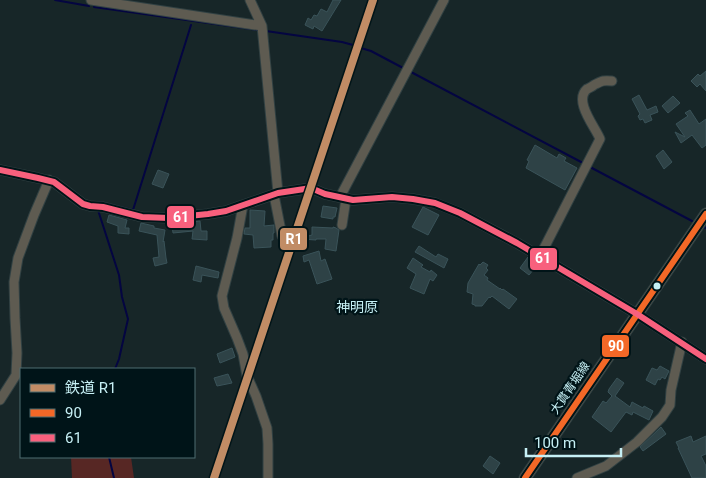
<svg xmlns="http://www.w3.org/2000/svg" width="706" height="478" font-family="Roboto,'Noto Sans JP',sans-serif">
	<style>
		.green { fill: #572724 }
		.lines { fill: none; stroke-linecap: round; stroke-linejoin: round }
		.stream { stroke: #040541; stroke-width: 2 }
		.building { fill: #2e4246; stroke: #3a5359 }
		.minor-casing { stroke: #314143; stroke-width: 11 }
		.major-casing { stroke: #314143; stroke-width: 13 }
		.minor { stroke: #5e5b51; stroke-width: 9 }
		.major { stroke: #5a5b51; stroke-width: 11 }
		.bus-1-casing { stroke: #001418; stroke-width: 10 }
		.bus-2-casing { stroke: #001418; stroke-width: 10 }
		.bus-1 { stroke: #f36827; stroke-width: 6 }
		.bus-2 { stroke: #f8607d; stroke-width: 6 }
		.rail-1-casing { stroke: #001418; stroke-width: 11 }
		.rail-1 { stroke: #c18c65; stroke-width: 8 }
		.bus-dot { fill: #c6f0f5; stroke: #001418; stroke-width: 2 }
		.labels { text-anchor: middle; stroke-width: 4.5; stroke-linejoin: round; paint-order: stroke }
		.street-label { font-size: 12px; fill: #c6f0f5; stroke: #001418 }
		.neighbourhood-label { font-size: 14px; fill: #c6f0f5; stroke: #001418 }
		.line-badge { stroke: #001418; stroke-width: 2 }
		.badge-label { font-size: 14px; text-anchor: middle; font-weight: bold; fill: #fff }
	</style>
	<rect width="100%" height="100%" fill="#172628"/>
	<!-- green -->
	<path class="green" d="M71,457H131L134,478H72Z"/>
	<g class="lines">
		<!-- stream -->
		<path class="stream" d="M55,0L89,6
			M94,7L258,30
			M266,31L342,42L353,45
			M361,48L371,51L405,69
			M411,72L583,163
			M590,167L692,221
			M99,202L133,210L191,25
			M98,210L119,275L122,297L128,319L119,359L115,369
			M704,227L706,228
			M109,457L114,478"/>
	</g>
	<!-- building -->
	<path class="building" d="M333,0H341L322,31L314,26L313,29L305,25L308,18L311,20L314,15L317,16L321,9L327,12Z
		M706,71V91L700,84L697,87L691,81L698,74L700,76Z
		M639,95L647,110L656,106L658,112L650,115L652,120L645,123L643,119L640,120L638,116L640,114L632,99Z
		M673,96L680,103L668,113L662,106Z
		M690,110L699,124L706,119V145L702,148L692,135L681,143L675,132L685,137L676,124L688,116L685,113Z
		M535,145L557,158L559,154L566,158L564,161L577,168L565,190L526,168L529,161L527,160Z
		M663,150L672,162L664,169L656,156Z
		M158,170L169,174L163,188L152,184Z
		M323,206L337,208L335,217H333V219L321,217Z
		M423,207L439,215L428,235L412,227Z
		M250,210L265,211L264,226L274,225V233H273V240H271V247L254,248L253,235L244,234L245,228H250Z
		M109,215L127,220L125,228H129V234L118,233V226L107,222Z
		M200,221L201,231H207V240L192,239L193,231L173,233L172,225Z
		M141,223L154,226V228L165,230L163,242L164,241L166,258L167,263L155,266L153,258L159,257L157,235L139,231Z
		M312,227L333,228V227L336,228L339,230L336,251L325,249L326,239H316V240L301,239V238L312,235Z
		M419,246L436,257L438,254L448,259L444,268L415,252Z
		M319,251L321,261L325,259L332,279L317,284L309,260L304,262L303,256Z
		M528,257L538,264L529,275L520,268Z
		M413,258L423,265L421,267L430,272L431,270L437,275L433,281L430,279L424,294L410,288L416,274L407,268Z
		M483,262L488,265L486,268L488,270L484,275L488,278L487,280L500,289V288L502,290L503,289L517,299L509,309L492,296L490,298L489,297L482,306H475V305L472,304L473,294L467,292L468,283L479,264L480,265Z
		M196,266L219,272L218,278L202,275L201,282L193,280Z
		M232,348L235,357L220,363L217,354Z
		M660,366L669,371L665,379L662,377L660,380L658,379L655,385L646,380L652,368L657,370Z
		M228,374L232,383L217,386L214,378Z
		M617,378L624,383L615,396L630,407L632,402L643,408L644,406L653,411L649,420L633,412L632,415L626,412L611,432L592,417L603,401L606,403L612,396L608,392L609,389Z
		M661,427L666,434L643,451L640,447Z
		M691,436L693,442L706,436V454L701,456L706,466V478H692L678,448H679L676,442Z
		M490,456L500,463L493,474L483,466Z"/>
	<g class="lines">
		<!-- minor casing -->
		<g class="minor-casing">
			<path id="minor" d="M91,0L262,26
				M250,0L262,26L278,193
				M0,170L38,178L54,182L83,204L90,206L103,207L142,217L169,218L208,214L226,211L278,193L311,188L325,194L353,200L392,197L413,199L435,203L460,213L517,243L637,314L706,359
				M274,195L282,236
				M340,197L444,0
				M243,205L237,238L222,296L224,308L237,338L243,354L247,376L256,396L267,428L268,444V478
				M342,225L346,199
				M540,256L600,139C596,128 573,101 587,89C589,88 592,87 594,85C602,81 603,80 612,81
				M0,400L16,375L17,353L15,318L14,282L18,258L34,215L49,180
				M577,478L606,466L637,442L662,417L670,405L671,390L682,342"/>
		</g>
		<!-- major casing -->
		<g class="major-casing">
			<path id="major" d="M525,478L706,214"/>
		</g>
		<!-- minor -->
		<use href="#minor" class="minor"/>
		<!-- major -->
		<use href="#major" class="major"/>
		<!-- bus-1 casing -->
		<g class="bus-1-casing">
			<path id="bus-1" d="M525,478L706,214"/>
		</g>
		<!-- bus-2 casing -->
		<g class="bus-2-casing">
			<path id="bus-2" d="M0,170L38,178L54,182L83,204L90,206L103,207L142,217L169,218L208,214L226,211L278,193L311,188L325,194L353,200L392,197L413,199L435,203L460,213L517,243L637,314L706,359"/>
		</g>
		<!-- bus-1 -->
		<use href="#bus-1" class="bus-1"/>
		<!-- bus-2 -->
		<use href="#bus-2" class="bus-2"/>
		<!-- rail-1 casing -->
		<g class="rail-1-casing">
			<path id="rail-1" d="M214,478L373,0"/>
		</g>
		<!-- rail-1 -->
		<use href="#rail-1" class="rail-1"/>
	</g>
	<!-- markers -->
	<circle class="bus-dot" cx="657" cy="286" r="4.5"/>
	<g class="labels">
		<!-- street labels -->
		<g class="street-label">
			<text transform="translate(570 388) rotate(-56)" y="4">大貫青堀線</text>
		</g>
		<!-- neighbourhood labels -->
		<g class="neighbourhood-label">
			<text x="357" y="312">神明原</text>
		</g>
	</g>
	<g class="line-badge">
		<rect x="166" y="205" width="29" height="24" rx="5" fill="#f8607d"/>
		<rect x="279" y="227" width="29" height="24" rx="5" fill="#c18c65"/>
		<rect x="529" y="247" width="29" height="24" rx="5" fill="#f8607d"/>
		<rect x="601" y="334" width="29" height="24" rx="5" fill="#f36827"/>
	</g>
	<g class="badge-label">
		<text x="181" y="222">61</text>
		<text x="294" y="244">R1</text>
		<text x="543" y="263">61</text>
		<text x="616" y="351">90</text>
	</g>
	<!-- legend -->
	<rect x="20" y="368" width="175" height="90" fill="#001418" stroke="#4f6c70"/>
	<rect x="30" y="384" width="25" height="8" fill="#c18c65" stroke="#4f6c70"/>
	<text x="65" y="393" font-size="15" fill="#c6f0f5">鉄道 R1</text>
	<rect x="30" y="409" width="25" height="8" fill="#f36827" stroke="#4f6c70"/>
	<text x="65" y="418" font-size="15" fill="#c6f0f5">90</text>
	<rect x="30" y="434" width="25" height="8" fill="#f8607d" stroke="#4f6c70"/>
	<text x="65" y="443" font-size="15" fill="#c6f0f5">61</text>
	<!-- scale -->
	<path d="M526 448v8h95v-8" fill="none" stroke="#c6f0f5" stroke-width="2.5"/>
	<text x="534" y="448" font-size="15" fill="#c6f0f5" stroke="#001418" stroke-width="4" paint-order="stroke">100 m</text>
</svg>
